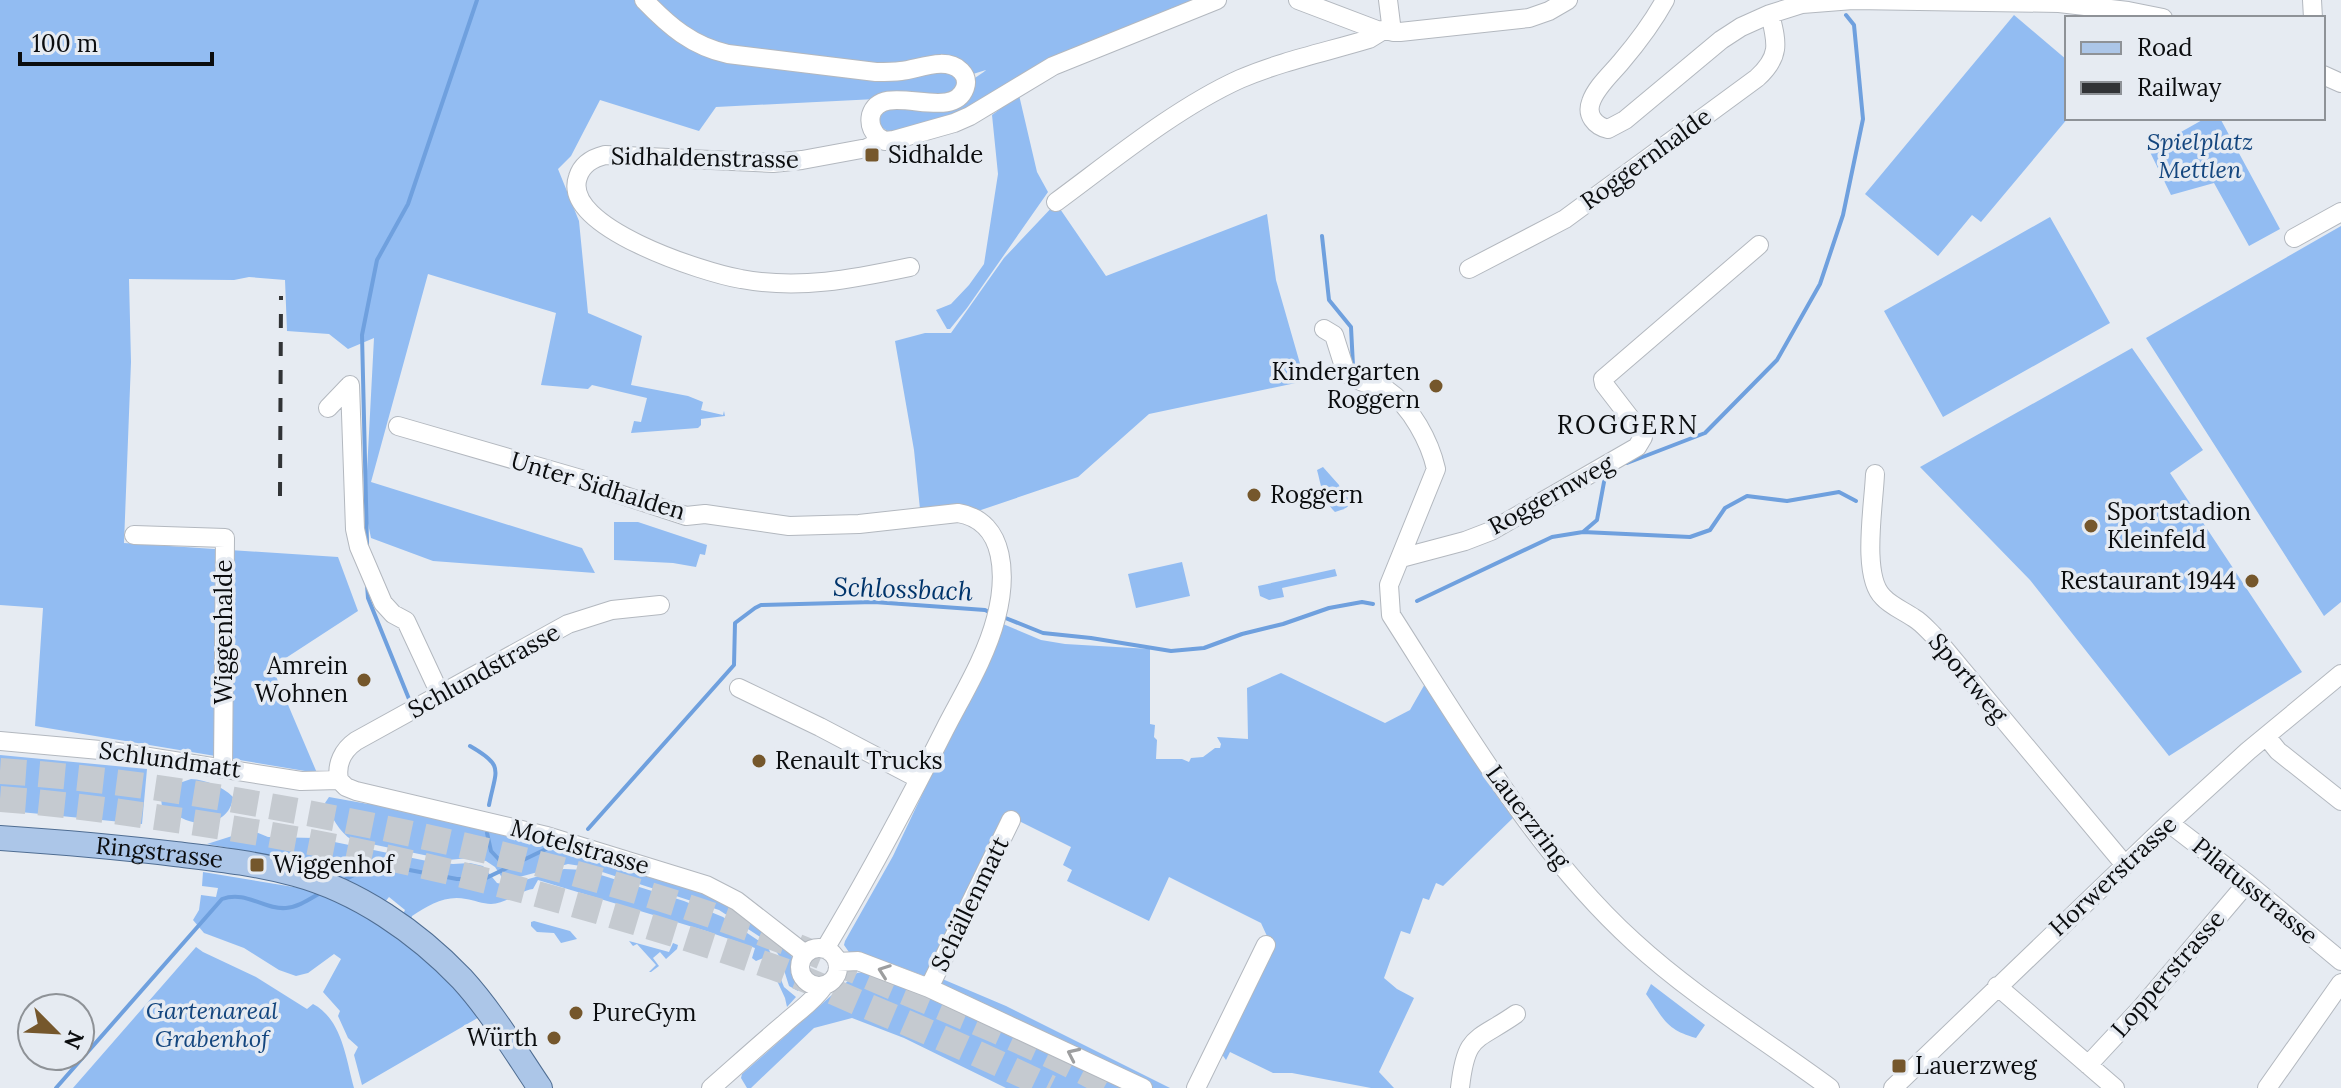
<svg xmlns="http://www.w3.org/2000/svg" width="2341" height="1088" font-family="Lora,serif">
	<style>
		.green { fill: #92bcf2 }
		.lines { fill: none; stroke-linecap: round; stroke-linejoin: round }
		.stream { stroke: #6fa0de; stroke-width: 4 }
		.highway-tunnel { stroke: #c5cad0; stroke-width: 26; stroke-dasharray: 26 13; stroke-linecap: butt }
		.minor-casing { stroke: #b3b8bf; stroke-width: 20 }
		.major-casing { stroke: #4f6d92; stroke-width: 26 }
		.minor { stroke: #fff; stroke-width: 18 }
		.major { stroke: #acc6e8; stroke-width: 24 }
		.rail { stroke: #313336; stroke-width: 4; stroke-dasharray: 14 14; stroke-linecap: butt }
		.oneway { stroke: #9d9e9f }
		.poi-dot { fill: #75572c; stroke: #e6ebf2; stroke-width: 3 }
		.labels { text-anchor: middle; stroke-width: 7; stroke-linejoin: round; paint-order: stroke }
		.park-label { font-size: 24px; font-style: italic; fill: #14467e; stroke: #e6ebf2 }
		.poi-label { font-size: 24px; fill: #0b0d0f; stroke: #e6ebf2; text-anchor: start }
		.street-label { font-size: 24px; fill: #0b0d0f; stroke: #e6ebf2 }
		.neighbourhood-label { font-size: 26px; letter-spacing: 2px; fill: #0b0d0f; stroke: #e6ebf2 }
		.water-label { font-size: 26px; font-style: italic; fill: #00346b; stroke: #e6ebf2 }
	</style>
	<rect width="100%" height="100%" fill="#e6ebf2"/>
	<!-- green -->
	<path class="green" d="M0,0H639L694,49L941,69L960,77L955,95L716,107L699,131L600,100L571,156L558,169L579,221L588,313L642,336L631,385L688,396L703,402L701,410L723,415L724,411L725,416L701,419V425L698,428L631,433L634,421L641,422L647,398L592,385L588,389L541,385L556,313L428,274L371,482L582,548L595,573L433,561L371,538L365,509L374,338L348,349L329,334L287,331L285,280L249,277L234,280L129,279L131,362L124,543L338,557L358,611L272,667L317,773L35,726L43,608L0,605Z
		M649,0H1195L968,112L891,133L881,127C879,120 879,115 886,111C896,105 908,111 918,108C931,105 976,79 986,70L973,74L899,67L705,43Z
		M2014,15L2067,60L2068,118L1981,222L1972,215L1938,256L1865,194Z
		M1019,95L1037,172L1048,192L967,308L950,329H947L936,310L951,304L969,285L984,264L998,174L992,115Z
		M2204,119L2221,120L2280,229L2249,246L2214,183L2171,195L2149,150Z
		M1056,203L1106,276L1267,214L1276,280L1305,381L1149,414L1078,477L981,510L920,509L914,450L895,341L925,333H951L1004,258Z
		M2050,217L2110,323L1943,417L1884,311Z
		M2341,226V602L2324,616L2146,338Z
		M2132,348L2203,450L2170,473L2302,672L2169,756L2030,580L1920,467Z
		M1323,467L1339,485L1341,493L1350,499C1351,509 1343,509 1335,512C1323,501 1321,485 1317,470Z
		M614,522H638L707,545L705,555L700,554L696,567L673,563L614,560Z
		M1182,562L1190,596L1136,608L1128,574Z
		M1335,569L1337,576L1282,588L1284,597L1269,600L1260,596L1258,586Z
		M1003,624L1041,640L1065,644L1150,649V724L1155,725L1154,737L1157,740L1156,759H1182L1189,762L1191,758L1203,757L1215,748H1220L1221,744L1217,737L1248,739L1247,688L1281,673L1385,723L1410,710L1426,682L1515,816L1443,886L1436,883L1429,900L1423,898L1410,934L1401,931L1384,978L1397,989L1414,998L1379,1072L1394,1088H1371L1292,1073H1273L1230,1052L1226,1060L1221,1053L1272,947L1261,923L1169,877L1149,921L1067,881L1072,870L1063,865L1071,847L1009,816L927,977L895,965L851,955L844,945L845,941L893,856Z
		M0,755L147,769L142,824L0,810Z
		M191,779C206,780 222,786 233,797C231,820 206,828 186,820C178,817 170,811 162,807L161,798L165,788Z
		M329,797L368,804L371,801L542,842L715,895L789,951L794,961L798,991L789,986L780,957L771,944L719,910L587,867L568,864L508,880L503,879L495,867L486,861L469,858L448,860L352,840C339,832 332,817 325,803Z
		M251,830L268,837L315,838L427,861L453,864L470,863L483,866L497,883L507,885L564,869L585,870L684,901L723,917L768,947L784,987L796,997L787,1007L785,998L766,957L756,961L752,958L755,948L706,931L538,880L533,889C519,891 505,904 491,904C483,904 474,900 466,899C445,895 429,905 412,916L411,920L403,914L405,910L389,897L385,902L299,864L262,854L207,844Z
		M203,872L312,890L358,912L392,931L427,958L481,1016L362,1085L354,1055L358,1047L348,1038L338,1016L340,1011L323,992L341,959L334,954L308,973L296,976L279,970L244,948L204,933L193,920L199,910L201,895L216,897L218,888L202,886Z
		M534,921L570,931L577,939L561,943L554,933L537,932L531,926V922Z
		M629,941L669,952L673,943L678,945L677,949L666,959L660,952L653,958L659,966L651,972H649L656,965L637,944L633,946Z
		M196,947L203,952L256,977L307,1009L313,1004C342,1019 346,1059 354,1088H73Z
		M863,972L927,996L1123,1088H1006L904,1038L852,1018L814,1028L751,1088H747L741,1078L742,1074L857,973Z
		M940,978L1006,1006L1170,1088H1150L942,989Z
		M1651,984L1705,1025L1696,1038C1664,1029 1664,1018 1646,994Z"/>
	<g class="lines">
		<!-- stream -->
		<path class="stream" d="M1322,236L1329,300L1351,327L1353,366
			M1627,463L1705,433L1777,360L1820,284L1843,215L1863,119L1854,25L1846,15
			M1583,532L1690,537L1710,530L1725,508L1747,496L1787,501L1839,492L1856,501
			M367,544L362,335L377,260L408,204L477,0
			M367,585L368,598L409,699
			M1417,601L1552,537L1583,532L1597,520L1604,482L1609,471
			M1003,617L1043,633L1091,638L1171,651L1204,648L1242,634L1283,624L1329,608L1362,602L1373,604
			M470,746C505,766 496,769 489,805
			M588,829L734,665L735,623L755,608L761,605L874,602L985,610L991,613
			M487,833L491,851L507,868
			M340,882L368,868L383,865L457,879H484L546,849
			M56,1088L222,899C246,890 264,910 286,908C299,907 311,898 322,892"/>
		<!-- highway-tunnel -->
		<path class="highway-tunnel" d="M0,771C91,777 180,790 269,806C443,837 624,879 788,943C826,958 863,974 900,990C972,1020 1046,1050 1114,1088
			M0,799C55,803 108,810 162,818C370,846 575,898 773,967C801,977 829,990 857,1002C922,1029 987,1057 1050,1088"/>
		<!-- minor casing -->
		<g class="minor-casing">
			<path id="minor" d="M644,0C669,26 692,46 728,54L876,72C885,72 893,72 901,71C919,69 946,56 961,71C966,76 967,82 965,88C952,124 882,79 871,115C869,124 872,131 878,137
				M1298,0L1377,30L1400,32L1529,18L1549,11L1568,0
				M1388,0L1392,32
				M1665,0C1653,22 1638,42 1621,62C1612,73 1596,87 1591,102C1586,115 1595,126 1608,129L1625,120L1721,40L1741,27L1770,14L1802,4L1853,0L2059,3L2128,11L2163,18
				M2312,0L2313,18
				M2323,75L2341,83
				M878,137L873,145L867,148L802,160L773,163L605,155C593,158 582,164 578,177C560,227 705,273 741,279C799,290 853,279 910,267
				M878,137L885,141L894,140L954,123L970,116L1053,66L1217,0
				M1056,202C1113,160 1176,108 1240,79C1282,61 1326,52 1369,39L1382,31
				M2294,238L2341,212
				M1469,269L1565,219L1757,78C1781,56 1777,43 1770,14
				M1324,329L1334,335L1346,373C1352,376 1357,380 1363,382C1371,385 1380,386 1387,390C1411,406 1430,442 1436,469L1389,585L1391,615C1462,726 1536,853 1634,942C1694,997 1765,1040 1830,1088
				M350,385L355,529L359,547L383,603L393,614L406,621L440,694
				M328,408L350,385
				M398,426L605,486L613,492L686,516L705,514L789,526L859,524L958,513C1008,521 1006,580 996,618C986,657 963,694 945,729C907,804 868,877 825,949
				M1875,474C1874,504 1861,576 1883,597C1891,606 1904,611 1914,618C1921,622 1927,629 1933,635L2125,865
				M134,535L225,538L223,768
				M1401,558L1465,541L1491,531L1637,447L1643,437L1641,432L1604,384L1603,379L1759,245
				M739,688L820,727L919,779
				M2266,736L2278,751L2341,801
				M0,741L111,751L301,781L339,780
				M339,780L346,787L356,791L547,836L706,885L737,901L805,954
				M339,780C336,764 343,750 356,741L568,624L612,610L660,605
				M2169,823L2247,883L2341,961
				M800 967a19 19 0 1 1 38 0a19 19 0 1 1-38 0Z
				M837,962L858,961L929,988L1143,1088
				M1997,986L2115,1088
				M929,988L1011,820
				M2088,1065L2141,1008L2247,883
				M711,1088C735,1067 758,1046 783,1025C798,1011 812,1003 824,986
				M1196,1088L1266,945
				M1460,1088C1466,1033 1476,1042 1516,1014
				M1893,1088L2169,823L2248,751L2341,674
				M2267,1088L2341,983"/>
		</g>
		<!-- major casing -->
		<g class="major-casing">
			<g id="major">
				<path id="s1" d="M0,838C59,842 117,847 175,854C216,859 255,863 295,874C358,891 417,932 462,979C492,1012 515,1051 540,1088"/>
			</g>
		</g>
		<!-- minor -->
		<use href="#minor" class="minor"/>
		<!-- major -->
		<use href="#major" class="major"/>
		<!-- rail -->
		<path class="rail" d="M280,496L281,296"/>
	</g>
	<!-- one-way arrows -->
	<defs><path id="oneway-chevron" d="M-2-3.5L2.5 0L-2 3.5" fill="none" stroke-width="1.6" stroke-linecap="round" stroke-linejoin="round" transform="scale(2)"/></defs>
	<g class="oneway">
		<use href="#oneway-chevron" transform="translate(884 971) rotate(-160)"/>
		<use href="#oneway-chevron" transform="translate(1073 1054) rotate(-155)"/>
	</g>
	<!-- markers -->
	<g class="poi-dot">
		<rect x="864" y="147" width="16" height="16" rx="4"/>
		<circle cx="1436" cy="386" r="8"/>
		<circle cx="1254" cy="495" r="8"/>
		<circle cx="2091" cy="526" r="8"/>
		<circle cx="2252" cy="581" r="8"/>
		<circle cx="364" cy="680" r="8"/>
		<circle cx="759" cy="761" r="8"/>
		<rect x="249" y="857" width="16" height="16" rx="4"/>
		<circle cx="576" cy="1013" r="8"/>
		<circle cx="554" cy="1038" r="8"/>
		<rect x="1891" y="1058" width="16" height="16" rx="4"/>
	</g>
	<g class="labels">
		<!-- park labels -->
		<g class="park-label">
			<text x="2200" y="150">Spielplatz<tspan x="2200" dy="28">Mettlen</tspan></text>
			<text x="212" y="1019">Gartenareal<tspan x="212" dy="28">Grabenhof</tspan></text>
		</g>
		<!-- poi labels -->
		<g class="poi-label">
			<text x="888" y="163">Sidhalde</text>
			<text x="1420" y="380" text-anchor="end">Kindergarten<tspan x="1420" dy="28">Roggern</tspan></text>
			<text x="1270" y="503">Roggern</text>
			<text x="2107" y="520">Sportstadion<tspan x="2107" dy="28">Kleinfeld</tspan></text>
			<text x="2236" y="589" text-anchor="end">Restaurant 1944</text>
			<text x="348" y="674" text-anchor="end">Amrein<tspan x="348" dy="28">Wohnen</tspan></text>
			<text x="775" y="769">Renault Trucks</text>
			<text x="273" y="873">Wiggenhof</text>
			<text x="592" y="1021">PureGym</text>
			<text x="538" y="1046" text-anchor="end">Würth</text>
			<text x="1915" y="1074">Lauerzweg</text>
		</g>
		<!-- street labels -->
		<g class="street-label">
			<text transform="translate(705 158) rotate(1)" y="8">Sidhaldenstrasse</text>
			<text transform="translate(1646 159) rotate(-36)" y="8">Roggernhalde</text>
			<text transform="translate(598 486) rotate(17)" y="8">Unter Sidhalden</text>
			<text transform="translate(1551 495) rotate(-29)" y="8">Roggernweg</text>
			<text transform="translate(224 632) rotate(-90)" y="8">Wiggenhalde</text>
			<text transform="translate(484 671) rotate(-29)" y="8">Schlundstrasse</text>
			<text transform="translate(1968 678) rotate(50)" y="8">Sportweg</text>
			<text transform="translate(170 760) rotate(8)" y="8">Schlundmatt</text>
			<text transform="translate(1528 817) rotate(53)" y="8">Lauerzring</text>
			<text transform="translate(580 847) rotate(16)" y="8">Motelstrasse</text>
			<text dy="8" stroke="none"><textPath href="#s1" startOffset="160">Ringstrasse</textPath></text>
			<text transform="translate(2113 876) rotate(-43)" y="8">Horwerstrasse</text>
			<text transform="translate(2255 891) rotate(39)" y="8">Pilatusstrasse</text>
			<text transform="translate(970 904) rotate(-64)" y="8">Schällenmatt</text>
			<text transform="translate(2168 974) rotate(-49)" y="8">Lopperstrasse</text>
		</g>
		<!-- neighbourhood labels -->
		<g class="neighbourhood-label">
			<text x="1628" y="434">ROGGERN</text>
		</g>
		<!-- water labels -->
		<g class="water-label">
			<text transform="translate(903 589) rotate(2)" y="9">Schlossbach</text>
		</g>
	</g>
	<!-- legend -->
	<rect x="2065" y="16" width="260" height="104" fill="#e6ebf2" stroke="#8e9297" stroke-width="2"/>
	<rect x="2081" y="42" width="40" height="12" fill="#acc6e8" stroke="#8e9297" stroke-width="2"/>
	<text x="2137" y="56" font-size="24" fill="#0b0d0f">Road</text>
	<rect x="2081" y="82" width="40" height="12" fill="#313336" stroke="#8e9297" stroke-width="2"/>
	<text x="2137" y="96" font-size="24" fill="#0b0d0f">Railway</text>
	<!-- north arrow -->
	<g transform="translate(56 1032) rotate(114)"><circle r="38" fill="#e6ebf2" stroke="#8e9297" stroke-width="2"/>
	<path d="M0-6L14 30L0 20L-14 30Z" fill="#75572c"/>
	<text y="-12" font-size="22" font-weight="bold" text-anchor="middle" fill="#0b0d0f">N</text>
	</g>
	<!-- scale -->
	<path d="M20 52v12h192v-12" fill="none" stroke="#0b0d0f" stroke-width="4"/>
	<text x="32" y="52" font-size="24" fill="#0b0d0f" stroke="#e6ebf2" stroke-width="6" paint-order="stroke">100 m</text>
</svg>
